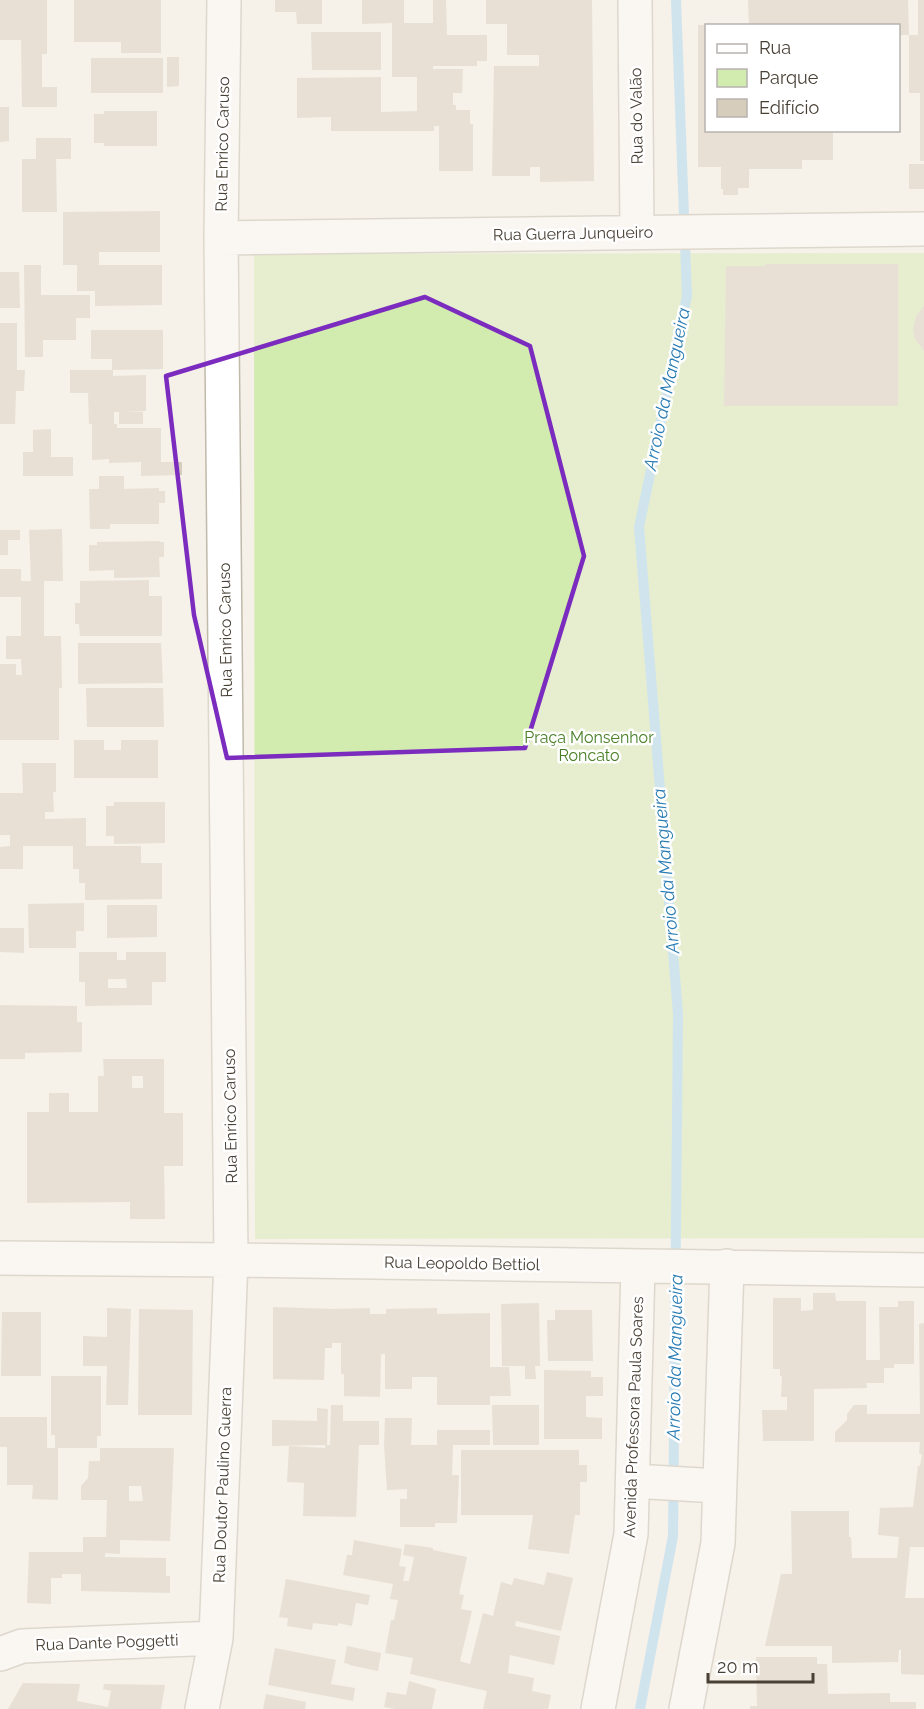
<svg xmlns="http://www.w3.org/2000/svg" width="924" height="1709" font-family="Raleway,sans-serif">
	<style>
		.green { fill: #d2ebaf }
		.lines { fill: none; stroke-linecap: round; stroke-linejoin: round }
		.stream { stroke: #a2d5f4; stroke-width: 10 }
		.building { fill: #d7cdbd; fill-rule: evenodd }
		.minor-casing { stroke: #c1b9aa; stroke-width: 36 }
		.minor { stroke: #fff; stroke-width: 33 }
		.marked { fill: none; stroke: #7b2cbf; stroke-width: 4.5; stroke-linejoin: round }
		.labels { text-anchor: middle; stroke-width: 5; stroke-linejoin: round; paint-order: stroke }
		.street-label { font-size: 16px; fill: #494136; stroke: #fff }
		.park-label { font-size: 16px; fill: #497f26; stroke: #fff }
		.water-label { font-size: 18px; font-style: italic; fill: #287bb3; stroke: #fff }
	</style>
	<rect width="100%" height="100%" fill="#f5f1e9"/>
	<!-- green -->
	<path class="green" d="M924,253V1238L255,1239L254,254Z"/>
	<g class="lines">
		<!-- stream -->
		<path class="stream" d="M640,1709L673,1536L678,1014L639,527L687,296L676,0"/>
	</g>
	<!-- building -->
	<path class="building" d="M0,0H47V54H42V87H57V107H22L21,40H0Z
		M74,0H161V53H121V42H74Z
		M275,0H322V24H297L296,12H275Z
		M362,0H404V23H433V0H446L447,35H487V61H477V66H433V69H463L462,93H453V105H456V110H470V124H473V171H439V126H434V131H331V117L297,118V78L381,77V112L417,111V77H392V23L362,24Z
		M486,0H592L594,181L540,182V167H530V176H492L494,66H539V55H507V24H486Z
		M748,0H908L909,35H898V26H749Z
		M918,0H924V161H920V93H909V35H918Z
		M698,25H706V130H833V160H802V169H749V188H738V195H723V189H721V167H698Z
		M311,32H381V70H312Z
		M167,57H179V86L167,87Z
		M91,58H163V93H91Z
		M0,107H9V141L0,142Z
		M104,111H157V146H104V143H94V114H104Z
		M36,138H71V159H56L57,212H22V159H36Z
		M909,164H924V189H909Z
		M160,211V252H99V265H162V305L95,306V291H77V265H63V212Z
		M765,264H898V406H724L726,266H765Z
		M24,265H41V295H90V318H76V340H43V357H25Z
		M0,272H19L20,308H0Z
		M924,306V351L915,339L913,330L916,316Z
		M0,323H17V370H25L24,391H16L15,424H0Z
		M91,330H163V369L113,370V376L146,375V411L125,412H143V424H119V412H114V424H117V428H161V462H182V475L141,476V462L109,463V459L92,460V424H89L88,393H70V370H112V359H91Z
		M51,429V457H73V476H23V452H33V430Z
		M99,476H124V489L159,488V491H165V503H159V524H110V529H90L89,489H99Z
		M62,529L63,581H44V636H61L62,688H59V740H0V664H16V675H22L21,659H6V636H21V597H0V569H21V581H31L29,530Z
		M0,530H20V540H8V555H0Z
		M160,541V542H164V557H159L160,577L114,578V570L89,571V545H97V542Z
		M149,580V596H162V636H80L79,624H75V603H80V581Z
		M78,643H161L163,683L78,684Z
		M86,688H163L164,727H87Z
		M74,740H104V750H121V740H158V778H74Z
		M22,763H56V792H53L54,812H45V819L86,818V846H141V863H162V899L85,900V883H79V869H73V846H23V869H0V847L10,846V835H0V793H23Z
		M114,802H165V843L114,844V836H106V806H114Z
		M84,903V931H76V948H29L28,904Z
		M107,905H157V937L107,938Z
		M0,928H24V953L0,952Z
		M79,952H117V960H126V952H166V982H152V1005L85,1006V982H79ZM108,979H126L127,988H108Z
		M0,1005L77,1006V1022H82V1052L25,1053V1059H0Z
		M103,1059H164V1113H183V1166H164L165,1219H130V1202L27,1203V1112H49V1093H69V1112H98V1076H104ZM132,1076H143V1088H132Z
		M813,1293H835L836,1301H866V1360H880L879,1307H898V1301H914V1364H894V1368H884V1383H866L867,1388L814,1389V1441H763L762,1410H787V1397H781L782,1376H780V1369H773V1298H801V1311L813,1310Z
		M539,1303L540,1366H535L536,1379H525V1366H502L501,1304Z
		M273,1307L333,1309L370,1308V1314H386V1309L437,1308V1314L490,1313V1367H509L511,1396H490V1405H437V1377H412V1389H385V1354H381L380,1397L344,1396V1374H341V1343H332V1348H325L324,1380L273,1379Z
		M107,1308L131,1309L128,1405H106L107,1366H83V1336L107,1337Z
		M139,1309L193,1310L192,1415H138Z
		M555,1310H592L593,1361H548L547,1320H555Z
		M2,1312H41V1376H1Z
		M924,1323V1547H910L905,1598H924V1675L901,1674V1650H899L898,1662L832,1663V1646H765L781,1574H792L791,1511H849V1537H851L852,1558H897L899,1537L878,1535L880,1508L913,1507L918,1466H920L922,1454H919L920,1442H835V1432L847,1420V1414L854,1405H867V1414H920L919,1324Z
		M544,1370L591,1371V1377H603V1396H586V1417L602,1418V1439H544Z
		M51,1376H101V1436H97V1448H58V1500L32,1499L33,1485H7V1447H0V1417H47V1448H55V1435H51Z
		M331,1405H343V1421H379V1445H359L356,1517L303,1516L304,1483L287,1482L289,1446L325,1448V1445L272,1446V1420L317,1421V1408L328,1409L327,1445H330Z
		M492,1405H539V1445H493Z
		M385,1418H412L411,1445H437V1430H490V1445H453L452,1475H459L457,1523H435V1527H400V1499H407V1489L387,1490L384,1445Z
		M100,1448H174L170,1541L120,1540V1554L105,1553V1557L166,1558V1576H170V1593L81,1591V1574H62V1578H51V1604L27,1603L29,1552H83V1537H106L107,1500H81V1486L88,1478L89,1461H100ZM129,1486H141L143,1501H129Z
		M461,1450H579V1465H587V1482H580V1515H575L569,1554L528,1549L533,1515H461Z
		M354,1540L402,1549L399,1566L406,1567L403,1581H409L414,1557L403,1555L405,1544L433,1548V1550L467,1557L459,1594L464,1595L461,1609L472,1611L460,1661L470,1664L483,1613L493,1616L501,1582L512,1585L514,1578L544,1585L547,1572L573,1578L561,1631L516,1621L515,1626L560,1636L554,1665L510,1655L508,1673L534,1678L532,1691L551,1695L548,1709H483L487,1691L410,1674L413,1658L385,1653L391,1620H394L398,1600L390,1599L393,1584L343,1575L347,1555H352Z
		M286,1579L370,1595L368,1605L356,1603L352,1626L338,1623V1626L313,1623L312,1630L287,1626L288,1618L279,1617Z
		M347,1646L381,1653L378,1671L349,1665V1664L344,1663Z
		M275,1648L336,1660L331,1684L355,1688L353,1701L268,1685Z
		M756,1657H817V1664H827L828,1694L890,1693V1702H916V1709H750V1706H757Z
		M409,1681L436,1689L432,1709H395L384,1707L387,1692L406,1695Z
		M23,1683L80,1684L77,1701L108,1707L111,1691L103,1689L104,1684L165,1685L161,1709H8Z
		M266,1694L306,1702L305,1709H263Z"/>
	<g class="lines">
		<!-- minor casing -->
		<g class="minor-casing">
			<path id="minor" d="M635,0L637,232
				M221,238L924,229
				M0,1258L231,1260L924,1270
				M633,1481L718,1486
				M0,1654L22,1646L216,1638
				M202,1709L216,1638L231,1260L221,238L224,0
				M598,1709L631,1534L638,1266
				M686,1709L718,1543L727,1266"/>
		</g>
		<!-- minor -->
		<use href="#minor" class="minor"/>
	</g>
	<!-- marked area -->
	<path d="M0 0H924V1709H0ZM425,297L530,346L584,556L525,748L227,758L194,615L166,376Z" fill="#f5f1e9" fill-opacity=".55" fill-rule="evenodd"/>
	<path class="marked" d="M425,297L530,346L584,556L525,748L227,758L194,615L166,376Z"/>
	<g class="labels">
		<!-- street labels -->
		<g class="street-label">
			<text transform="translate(636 116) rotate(-91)" y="6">Rua do Valão</text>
			<text transform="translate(222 144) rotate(-89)" y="6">Rua Enrico Caruso</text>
			<text transform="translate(573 233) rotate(-1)" y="6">Rua Guerra Junqueiro</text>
			<text transform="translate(225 630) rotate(-91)" y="6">Rua Enrico Caruso</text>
			<text transform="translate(230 1116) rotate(-91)" y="6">Rua Enrico Caruso</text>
			<text transform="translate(462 1263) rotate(1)" y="6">Rua Leopoldo Bettiol</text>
			<text transform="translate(633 1417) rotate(-88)" y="6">Avenida Professora Paula Soares</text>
			<text transform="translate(222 1485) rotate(-88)" y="6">Rua Doutor Paulino Guerra</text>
			<text transform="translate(107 1642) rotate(-2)" y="6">Rua Dante Poggetti</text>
		</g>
		<!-- park labels -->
		<g class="park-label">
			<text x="589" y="743">Praça Monsenhor<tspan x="589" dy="18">Roncato</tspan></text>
		</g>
		<!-- water labels -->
		<g class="water-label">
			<text transform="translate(667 389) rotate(-78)" y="6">Arroio da Mangueira</text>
			<text transform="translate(666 871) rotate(-95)" y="6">Arroio da Mangueira</text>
			<text transform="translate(675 1357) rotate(-89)" y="6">Arroio da Mangueira</text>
		</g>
	</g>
	<!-- legend -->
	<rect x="705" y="24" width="195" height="108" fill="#ffffff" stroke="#b6b3af" stroke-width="1.5"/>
	<rect x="717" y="44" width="30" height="9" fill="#ffffff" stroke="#b6b3af" stroke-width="1.5"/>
	<text x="759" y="54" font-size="18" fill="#494136">Rua</text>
	<rect x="717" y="69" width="30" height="18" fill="#d2ebaf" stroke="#b6b3af" stroke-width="1.5"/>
	<text x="759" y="84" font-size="18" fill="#494136">Parque</text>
	<rect x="717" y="99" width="30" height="18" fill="#d7cdbd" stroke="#b6b3af" stroke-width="1.5"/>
	<text x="759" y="114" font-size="18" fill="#494136">Edifício</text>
	<!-- scale -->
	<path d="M708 1673v9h105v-9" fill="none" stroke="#494136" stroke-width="3"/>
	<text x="717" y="1673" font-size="18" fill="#494136" stroke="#ffffff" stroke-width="4.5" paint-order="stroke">20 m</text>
</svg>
